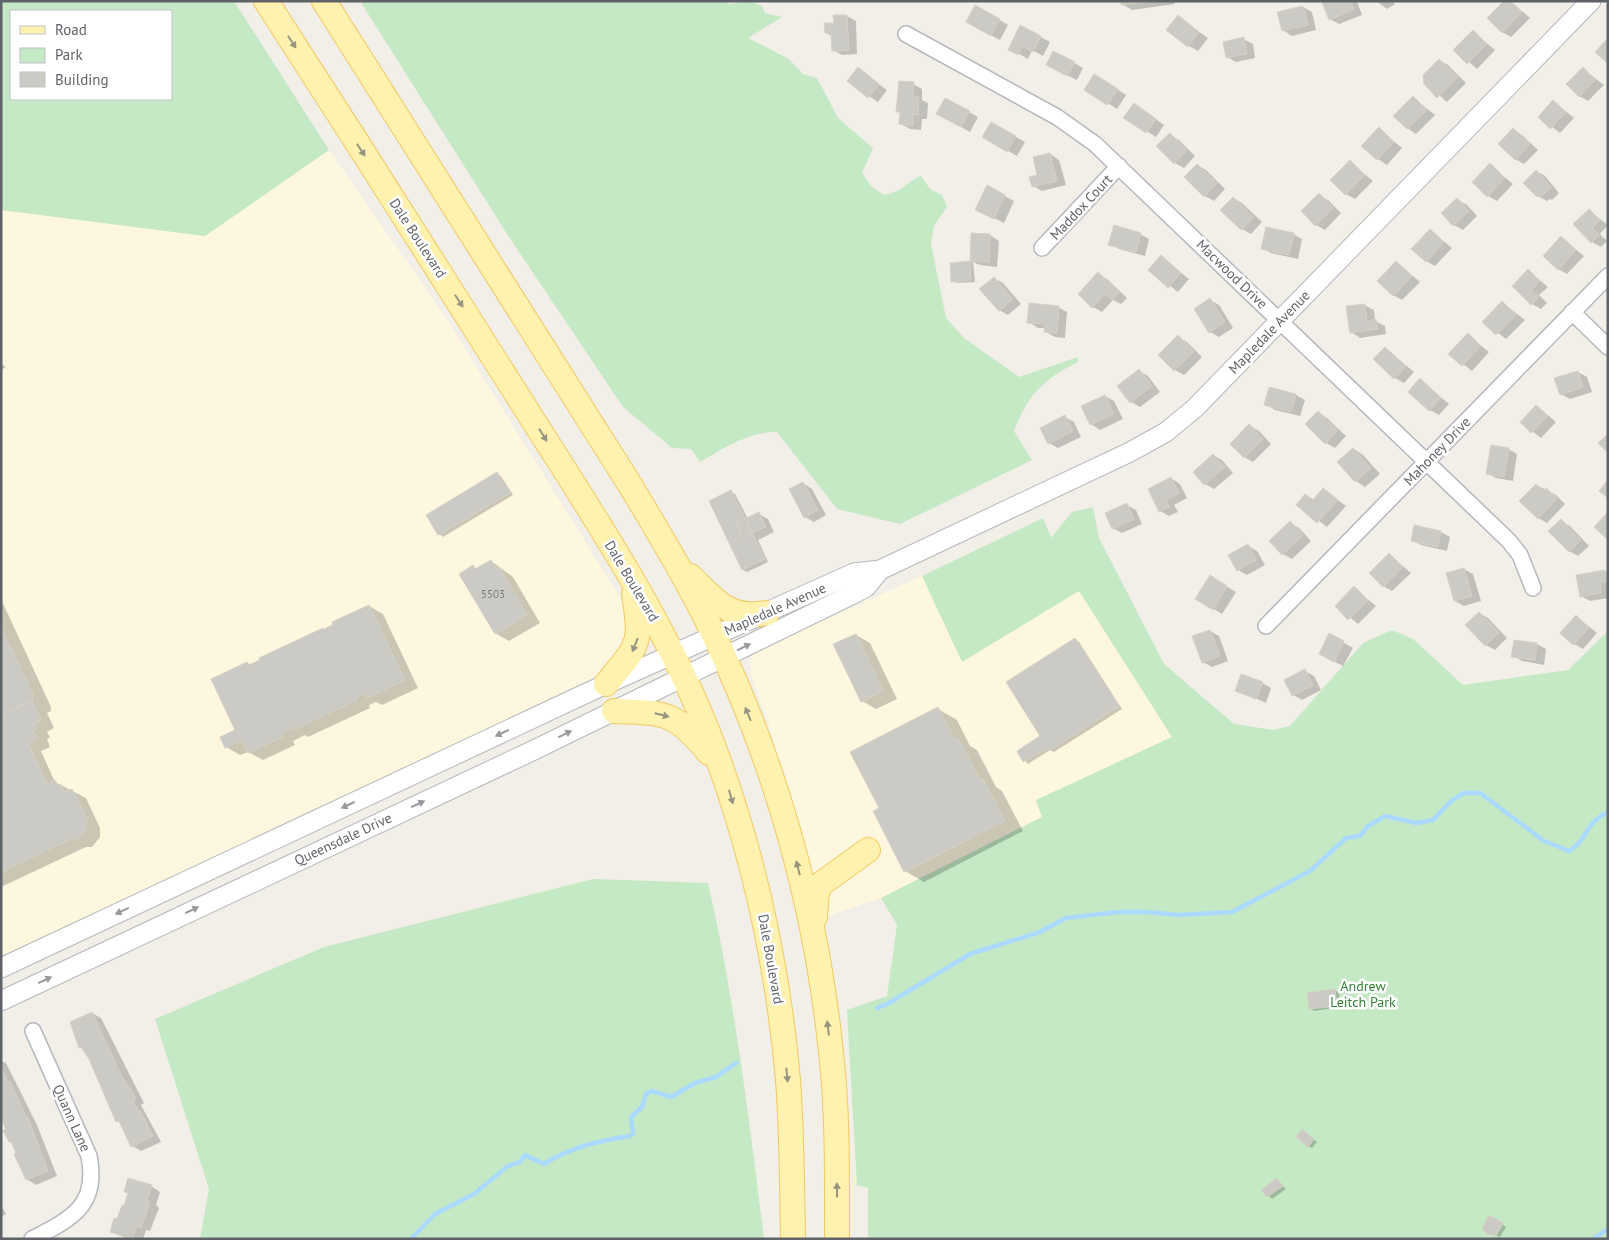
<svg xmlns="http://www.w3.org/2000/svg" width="1609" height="1240" font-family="'PT Sans',sans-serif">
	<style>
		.commercial { fill: #fef7e0 }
		.green { fill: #c5e8c5; fill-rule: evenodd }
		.shadow { fill: #0003 }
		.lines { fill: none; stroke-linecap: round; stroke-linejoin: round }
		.stream { stroke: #aadaff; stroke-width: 4.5 }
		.building { fill: #cccac5; stroke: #d6d1c6 }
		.minor-casing { stroke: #b5b8bc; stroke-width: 18 }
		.tertiary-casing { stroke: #b5b8bc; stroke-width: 21 }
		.primary-casing { stroke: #f2c960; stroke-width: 26 }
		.minor { stroke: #fff; stroke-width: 15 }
		.tertiary { stroke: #fff; stroke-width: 19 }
		.primary { stroke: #fff2af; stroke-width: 24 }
		.oneway { fill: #979581 }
		.oneway2 { fill: #979a9d }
		.labels { text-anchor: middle; stroke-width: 5; stroke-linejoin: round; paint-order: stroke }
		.number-label { font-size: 11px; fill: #7a7d7f }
		.street-label { font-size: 14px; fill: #5f6368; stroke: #fff }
		.park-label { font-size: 14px; fill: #348238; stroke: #fff }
	</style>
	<rect width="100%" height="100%" fill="#f1efe8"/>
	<!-- commercial -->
	<path class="commercial" d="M329,150L444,315L634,620L620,665L1,967V210L205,236Z
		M922,576L962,661L1079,591L1172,737L1036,801L1042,817L881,898L819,919L770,728L750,672L751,658L753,653L760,649Z"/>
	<!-- green -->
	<path class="green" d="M1,1H234L329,150L205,236L1,210ZM11,11H171V99H11Z
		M360,1H725L729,4L750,1L762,6L765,13L782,17L748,38L789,59L803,74L817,78L838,118L873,148L862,173L872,187L884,195C905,191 904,183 921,176L930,189L942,195L947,207L934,225L931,244L946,318L964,338L1019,377L1078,357V362C1043,379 1028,395 1014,431L1032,460L900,524L837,509L777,432C748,432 724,448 700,462L691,449L672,448L623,407L509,237Z
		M1093,507L1099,538L1164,664L1234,724L1273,730L1290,726L1363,643L1392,630L1413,639L1463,685L1568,670L1608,631V1239H868V1188L857,1185L847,1010L887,996L897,925L881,898L1042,817L1036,800L1172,737L1079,591L962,662L922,576L1043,518L1051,538L1072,512Z
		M593,879L708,883C735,1000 749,1120 764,1239H200L209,1189L155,1019L324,947Z"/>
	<!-- shadow -->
	<path class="shadow" d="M1122,1H1174L1175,4L1132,10L1122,4Z
		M1328,1H1357L1362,15L1339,24L1330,19Z
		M1376,1H1393L1395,4L1387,9Z
		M1510,1L1530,18L1511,37L1502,32Z
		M976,6L1008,25L1000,40L967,22Z
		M1303,7L1312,12L1316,30L1292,36L1283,30Z
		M847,16L856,21L857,54L842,55L833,50L832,36L826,33Z
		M1178,17L1208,38L1198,51L1189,46Z
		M1021,27L1050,42L1043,56L1032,50L1028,59L1010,49Z
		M1473,32L1495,50L1477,69L1455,50Z
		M1243,39L1253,44L1255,58L1236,62L1227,57Z
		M1439,60L1448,65L1466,83L1447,102L1425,83Z
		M1074,63L1083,68L1077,80L1056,70Z
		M858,69L887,90L878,102L869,96Z
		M1583,69L1604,85L1588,101L1579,96Z
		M1104,80L1126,95L1117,109L1086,89Z
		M913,84L922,89V100L928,103L927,119H922L921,130L910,129L901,124V113L898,111Z
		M1414,98L1435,115L1416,134L1407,128Z
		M1553,101L1574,118L1560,133L1539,117Z
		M1143,110L1164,125L1156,137L1125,117Z
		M969,112L978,117L970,132L947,119Z
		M991,123L1025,142L1017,156L984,137Z
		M1379,129L1402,148L1387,165L1378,159Z
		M1513,130L1522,135L1538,150L1524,164L1515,159Z
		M1170,135L1179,140L1195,156L1184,168L1175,163Z
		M1050,154L1059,160L1066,185L1042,191L1033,186Z
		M1350,162L1373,181L1355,199L1346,194L1332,180Z
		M1197,165L1206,170L1225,189L1214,201L1205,196Z
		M1490,165L1513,184L1497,201L1488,196Z
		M1536,171L1545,176L1559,193L1552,200L1550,199L1547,201L1538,196L1525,183Z
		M987,187L1014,201L1004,223L986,214Z
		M1319,195L1328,200L1341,213L1325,230L1316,225Z
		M1233,198L1242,203L1262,222L1251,234L1242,229L1222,210Z
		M1458,200L1467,205L1477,216L1463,230L1454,225Z
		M1589,211L1608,225L1600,234L1607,241L1601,247L1592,242L1575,225Z
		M1430,230L1452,248L1435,266L1426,261Z
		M1140,234L1149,239L1145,256L1119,249L1110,244Z
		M1293,234L1302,239L1298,259L1271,253L1262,248Z
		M990,235L999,241L997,267L980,265L973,262L975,282L957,283L952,281L951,264L972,262L971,260Z
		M1561,238L1584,256L1567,274L1558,269Z
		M1161,257L1189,279L1178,292L1150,270Z
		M1396,262L1420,282L1402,300L1393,295Z
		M1529,271L1548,287L1539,295L1547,303L1541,309L1532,304Z
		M1098,274L1107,279L1127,298L1121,304L1113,300L1102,312L1093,307Z
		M994,278L1003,283L1021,304L1008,315L999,310Z
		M1210,300L1219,305L1233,328L1219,337L1210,332Z
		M1503,303L1525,320L1506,339L1484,322Z
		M1364,305L1374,310L1375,321L1385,326L1386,334L1360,338L1351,332Z
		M1058,307L1067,312L1065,338L1055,337L1046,332V328H1038L1029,322Z
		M1468,335L1489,352L1472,371L1450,354Z
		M1178,337L1187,342L1202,357L1184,375L1175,370Z
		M1385,348L1414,372L1404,383L1395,378Z
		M1,364L6,367L1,370Z
		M1139,371L1148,376L1160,392L1140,407L1131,402Z
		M1578,372L1587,377L1592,392L1570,399L1561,394Z
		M1420,380L1449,404L1439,415L1430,410Z
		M1296,395L1305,400L1300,416L1275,410L1266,404Z
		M1105,396L1114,401L1123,419L1100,430L1091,424Z
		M1537,406L1556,422L1541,438L1521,422Z
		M1318,412L1327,418L1346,436L1335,448L1326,443Z
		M1065,417L1074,422L1081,437L1058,448L1049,443Z
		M1250,426L1259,431L1271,444L1253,462L1244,457Z
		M1354,449L1363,455L1380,474L1365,487L1356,481L1339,462Z
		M1508,449L1517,454L1513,481L1496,478L1487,473Z
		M1213,455L1222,460L1233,473L1214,489L1205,484L1194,472Z
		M497,474L501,476L513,495L443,537L439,534L428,515Z
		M1171,478L1180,484L1187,498L1174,505L1178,512L1169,516L1160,511Z
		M803,483L812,489L826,515L814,522L805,517Z
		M1536,485L1556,495L1565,504L1547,523L1538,518Z
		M1323,489L1346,506L1327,527L1298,505L1306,495L1314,500Z
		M731,492L735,494L748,519L759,514L768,519L774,532L758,540L768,562L747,572L743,570L710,502Z
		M1127,505L1136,510L1142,524L1122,533L1113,528Z
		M1561,521L1570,526L1589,546L1578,556L1569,551Z
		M1290,523L1299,528L1311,541L1292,559L1283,554Z
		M1415,526L1441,532L1450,537L1447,551L1421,545L1412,540Z
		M1248,546L1257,551L1265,565L1247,575L1238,570Z
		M1390,555L1411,573L1392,591L1383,586Z
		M491,561L513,577L540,623L509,641L495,633L473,567L477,569Z
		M1464,569L1473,574L1481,601L1464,606L1455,601L1448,574Z
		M1605,571L1608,572V598L1590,601L1581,596Z
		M1210,577L1236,592L1222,614L1197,599Z
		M1354,588L1376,606L1358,624L1336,606Z
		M1,599L51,707V711L47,713L54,728L47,732L50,737L47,739L50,747L41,751L55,782L86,798L100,828V837L92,847H86L1,887Z
		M369,606L383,614L418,688L382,705L376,702L369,705L370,708L308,737L305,735L293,741L295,745L263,760L248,752L240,755L226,747L236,731L247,663L251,666Z
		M1479,613L1488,618L1507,638L1495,650L1486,645Z
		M1577,617L1597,633L1583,649L1574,644Z
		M1210,631L1219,636L1228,661L1212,667L1203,662Z
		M856,635L870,643L897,699L876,709L862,701Z
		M1330,635L1353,648L1343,666L1329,659Z
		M1075,639L1079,642L1122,709L1054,752L1050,750L1028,764L1018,752L1042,737Z
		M1515,641L1537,644L1546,649L1544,665L1522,661L1513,656Z
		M1305,671L1314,676L1321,690L1302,700L1293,695Z
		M1262,683L1271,688L1266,703L1237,690Z
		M938,709L957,720L970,746L977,750L996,787L1002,791L1023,831L924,882L905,871L880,808Z
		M1335,990L1339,993L1340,1007L1314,1011L1310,1008Z
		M92,1013L101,1018L144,1103L141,1105L161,1142L141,1151L132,1146L121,1123L117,1121L90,1058L81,1047Z
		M1,1061L6,1063L37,1125L57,1176L36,1185L27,1179L15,1155L18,1154L10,1141L1,1116Z
		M1306,1133L1317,1142L1312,1148L1308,1146Z
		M1277,1180L1286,1189L1272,1199L1263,1190Z
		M151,1186L160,1192L156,1205L159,1208L150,1231L146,1230L143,1239H128L111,1231L125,1208L129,1194Z
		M1,1205L6,1214L1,1217Z
		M1490,1217L1506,1227L1500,1237L1488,1233Z"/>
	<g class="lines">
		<!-- stream -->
		<path class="stream" d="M877,1008L889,1003L970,954L1040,932L1066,918L1118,912H1147L1178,915L1232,912L1310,871L1346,838L1360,836L1368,826L1385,816L1416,823L1433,820L1451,801L1464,793H1480L1544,841L1569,851C1589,839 1584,823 1608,812
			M411,1239L435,1214L474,1194L508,1166L520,1162L525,1155L544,1164C571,1147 598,1141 630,1136L633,1134L631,1117L642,1107L646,1094L652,1091L671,1097L695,1083L716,1077L736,1063
			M1593,1239L1608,1229"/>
	</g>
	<!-- building -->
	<path class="building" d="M1121,1H1153L1121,5Z
		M1325,1H1350L1354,9L1329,20L1322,2Z
		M1504,1H1510L1522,12L1502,33L1487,18Z
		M975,5L1000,19L991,36L966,22Z
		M1303,6L1308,25L1282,31L1277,12Z
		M833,15H847L849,50L832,51L831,33H825L824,23H834Z
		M1178,15L1199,32L1188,47L1166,30Z
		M1020,25L1041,36L1033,52L1022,46L1018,55L1008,50Z
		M1473,30L1487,44L1467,64L1453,50Z
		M1244,37L1247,54L1226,58L1223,42Z
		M1608,38V64L1595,52Z
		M1053,51L1075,62L1067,76L1046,65Z
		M1439,59L1458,77L1437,98L1424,84L1423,75Z
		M858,67L879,84L868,98L847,81Z
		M1583,67L1595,80L1579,97L1566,84Z
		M1094,74L1118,89L1107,105L1084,90Z
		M899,81L914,82L913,96L919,97L918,115L913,114V126L899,124L900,112H896Z
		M1413,96L1427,110L1407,129L1393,116Z
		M945,98L970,111L961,127L936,114Z
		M1553,100L1566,112L1550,129L1538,117Z
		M1134,103L1156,119L1146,133L1123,118Z
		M991,122L1016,136L1007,152L982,137Z
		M1379,127L1394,142L1377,160L1361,146Z
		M1513,128L1530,144L1515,160L1498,144Z
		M1170,133L1187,150L1174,164L1156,146Z
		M1050,153L1057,181L1032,187L1029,177L1037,175L1033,157Z
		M1350,160L1365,175L1345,195L1330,180Z
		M1490,163L1505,178L1487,197L1472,182Z
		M1197,164L1217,183L1204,197L1184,177Z
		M1536,170L1551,187L1542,196L1540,194L1537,197L1523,183Z
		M987,185L1005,195L994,219L975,210Z
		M1319,193L1333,208L1315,226L1301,211Z
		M1233,197L1254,217L1241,230L1220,210Z
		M1457,198L1469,211L1453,226L1441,213Z
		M1589,209L1600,220L1592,228L1599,235L1591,243L1573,224Z
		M1114,225L1141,233L1136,252L1108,245Z
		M1266,227L1294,233L1289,255L1261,249Z
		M1430,229L1444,242L1426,262L1411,249Z
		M971,233L990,234L989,262L970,261Z
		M1561,236L1576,250L1558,270L1543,256Z
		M1161,255L1181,273L1168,288L1148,270Z
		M970,261L971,280L951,282L950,263Z
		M1396,261L1412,276L1393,296L1377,281Z
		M1528,269L1540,281L1531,290L1539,297L1531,305L1512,286Z
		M1098,272L1119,292L1112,300L1105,294L1092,308L1078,294Z
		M994,277L1013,299L999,311L979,289Z
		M1210,298L1225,322L1209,333L1194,309Z
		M1502,301L1516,315L1496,335L1482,322Z
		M1029,303L1059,306L1057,333L1044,332L1045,324L1027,323Z
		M1365,304L1367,321L1376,319L1378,329L1350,333L1346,306Z
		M1468,333L1481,346L1462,366L1448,354Z
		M1178,335L1194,351L1174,371L1158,355Z
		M1385,347L1406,366L1394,379L1373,359Z
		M1139,369L1152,386L1130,403L1117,386Z
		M1578,371L1583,387L1560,395L1554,378Z
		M1420,378L1441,398L1429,411L1408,392Z
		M1269,387L1296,394L1291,412L1264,405Z
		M1105,395L1114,414L1090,425L1081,406Z
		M1536,405L1548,416L1531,433L1520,422Z
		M1318,411L1338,430L1325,444L1305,424Z
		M1065,415L1073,431L1048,444L1040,428Z
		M1249,424L1263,439L1244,458L1230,444Z
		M1608,434V453L1598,443Z
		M1491,445L1509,448L1504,477L1486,474Z
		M1353,448L1371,468L1355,482L1337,462Z
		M1213,454L1225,467L1204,485L1193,472Z
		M497,472L510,493L438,535L426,515Z
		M1171,477L1179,493L1166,500L1169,507L1159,512L1148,489Z
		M1608,480V498L1599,491Z
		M803,482L818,510L804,518L789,489Z
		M1536,484L1543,491L1546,488L1557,498L1538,519L1519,501Z
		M1323,488L1338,500L1317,523L1296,505L1305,494L1313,500Z
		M731,490L765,559L742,570L709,501Z
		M1127,503L1134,519L1112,529L1105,513Z
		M759,512L766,527L742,538L736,523Z
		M1606,514L1608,515L1607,539L1594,527Z
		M1561,519L1581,540L1569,552L1548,531Z
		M1290,521L1303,535L1282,555L1269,541Z
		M1414,525L1441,531L1438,547L1411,541Z
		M1248,544L1256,560L1237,571L1228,555Z
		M1389,553L1403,567L1383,587L1369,573Z
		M491,560L497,569L499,567L527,615L495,634L459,574L473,565L475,569Z
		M1464,568L1472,596L1454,601L1446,573Z
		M1605,570L1608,581L1600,583L1601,593L1580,597L1576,575Z
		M1210,575L1227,586L1213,610L1195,599Z
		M1354,586L1368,600L1348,620L1335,606Z
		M369,605L405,680L367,698L365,693L355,698L357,700L293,730L292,727L280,733L282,737L248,753L242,740L225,748L220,737L235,730L211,679L247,662L249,665L260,660L259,658L323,628V630L333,625L332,622Z
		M1479,612L1499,632L1485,646L1465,625Z
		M1576,615L1589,628L1573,645L1560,633Z
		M1,627L33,695L32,701L1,715Z
		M1210,630L1220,656L1202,663L1192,636Z
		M1329,633L1344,641L1334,662L1319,654Z
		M856,634L883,691L861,702L833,644Z
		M1075,638L1119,706L1049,751L1047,748L1023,762L1017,751L1040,736L1006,682Z
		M1514,640L1537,643L1535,660L1511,657Z
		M1305,669L1313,685L1292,696L1284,680Z
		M1241,674L1263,682L1256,699L1235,691Z
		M32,701L41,720L34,724L37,729L33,731L37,739L28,743L47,784L55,780L58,786L60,784L64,792L72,789L87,819L86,829L78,839H71L1,872V715Z
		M938,707L955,740L958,738L980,780L983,779L1005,821L904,872L873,811L879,808L850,752Z
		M1335,989L1337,1006L1309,1009L1307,993Z
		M92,1012L120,1073L136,1098L133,1100L138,1111L140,1110L153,1136L131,1147L119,1121L116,1122L89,1059L81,1047L79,1048L70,1022Z
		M1,1067L8,1082L10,1081L27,1119L28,1118L48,1171L26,1180L14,1154L16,1153L11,1141L9,1142L3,1130L6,1129L1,1119Z
		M1302,1129L1314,1139L1308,1147L1296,1137Z
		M128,1178L152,1185L147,1200L150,1202L146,1214L141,1227L137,1226L132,1239L110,1232L114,1218L117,1219L122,1205L124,1206L128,1193L124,1192Z
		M1277,1178L1283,1186L1267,1197L1261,1190Z
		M1489,1215L1503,1223L1496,1236L1487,1234L1482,1228Z"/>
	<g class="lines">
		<!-- minor casing -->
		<g class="minor-casing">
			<path id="minor" d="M906,34L1057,117L1095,144L1509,541L1520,555L1533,588
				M1042,248L1119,166
				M1572,312L1608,347
				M1266,626L1608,276
				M32,1239C71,1219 99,1206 89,1156L33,1031"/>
		</g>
		<!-- tertiary casing -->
		<g class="tertiary-casing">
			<path id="tertiary" d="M1,968L591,691L854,573L880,570L1130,452L1166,432L1195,408L1591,1
				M1,1001L532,751L851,595L866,587L880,570"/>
		</g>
		<!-- primary casing -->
		<g class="primary-casing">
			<path id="primary" d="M266,1C356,140 445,280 533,420C599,524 669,629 713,745C753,852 778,966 788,1080C792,1133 792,1186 793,1239
				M324,1L632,488C661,537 691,586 715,637C777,768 816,908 831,1052C838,1114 837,1177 837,1239
				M690,576C716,601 729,620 767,613
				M606,684C639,644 642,646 634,594
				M614,711C665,713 675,711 709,753
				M815,917L817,892L821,884L868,850"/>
		</g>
		<!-- minor -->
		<use href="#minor" class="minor"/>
		<!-- tertiary -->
		<use href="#tertiary" class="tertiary"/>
		<!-- primary -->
		<use href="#primary" class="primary"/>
	</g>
	<!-- one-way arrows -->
	<defs><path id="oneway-solid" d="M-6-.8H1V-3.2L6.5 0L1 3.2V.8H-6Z" transform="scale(1.25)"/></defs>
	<g class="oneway">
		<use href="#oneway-solid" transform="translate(292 42) rotate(57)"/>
		<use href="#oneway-solid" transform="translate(361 150) rotate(57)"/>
		<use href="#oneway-solid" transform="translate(459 301) rotate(57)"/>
		<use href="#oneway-solid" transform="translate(543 435) rotate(58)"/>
		<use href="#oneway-solid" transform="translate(635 645) rotate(112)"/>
		<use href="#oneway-solid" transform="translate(748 714) rotate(-112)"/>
		<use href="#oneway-solid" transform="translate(662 715) rotate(14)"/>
		<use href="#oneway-solid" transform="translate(731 797) rotate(74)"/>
		<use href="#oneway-solid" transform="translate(798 868) rotate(-104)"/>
		<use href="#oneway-solid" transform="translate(828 1028) rotate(-97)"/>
		<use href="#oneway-solid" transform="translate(787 1075) rotate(84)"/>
		<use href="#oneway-solid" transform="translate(837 1190) rotate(-91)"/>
	</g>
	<g class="oneway2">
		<use href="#oneway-solid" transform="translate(744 647) rotate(-26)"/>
		<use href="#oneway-solid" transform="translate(502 733) rotate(155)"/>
		<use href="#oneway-solid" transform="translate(565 734) rotate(-26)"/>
		<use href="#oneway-solid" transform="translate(418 804) rotate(-25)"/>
		<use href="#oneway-solid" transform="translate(348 805) rotate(155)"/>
		<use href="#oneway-solid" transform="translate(192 910) rotate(-25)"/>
		<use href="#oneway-solid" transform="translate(122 911) rotate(155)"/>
		<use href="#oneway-solid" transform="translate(45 980) rotate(-25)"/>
	</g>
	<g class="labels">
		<!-- number labels -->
		<g class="number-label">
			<text x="493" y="598">5503</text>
		</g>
		<!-- street labels -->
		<g class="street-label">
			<text transform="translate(1081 207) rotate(-47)" y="5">Maddox Court</text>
			<text transform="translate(418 238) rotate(57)" y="5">Dale Boulevard</text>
			<text transform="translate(1232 274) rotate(44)" y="5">Macwood Drive</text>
			<text transform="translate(1269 332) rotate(-46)" y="5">Mapledale Avenue</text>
			<text transform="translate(1437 451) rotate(-46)" y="5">Mahoney Drive</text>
			<text transform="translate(632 581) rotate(59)" y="5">Dale Boulevard</text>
			<text transform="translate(775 609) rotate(-24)" y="5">Mapledale Avenue</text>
			<text transform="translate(343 839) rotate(-25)" y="5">Queensdale Drive</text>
			<text transform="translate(771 959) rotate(80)" y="5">Dale Boulevard</text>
			<text transform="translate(72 1118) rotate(66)" y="5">Quann Lane</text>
		</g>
		<!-- park labels -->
		<g class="park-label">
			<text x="1363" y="991">Andrew<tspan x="1363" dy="16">Leitch Park</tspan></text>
		</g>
	</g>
	<!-- border -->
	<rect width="1609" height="1240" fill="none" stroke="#5f6368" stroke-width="5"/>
	<!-- legend -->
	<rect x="10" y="10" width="162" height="90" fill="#ffffff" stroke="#bfc1c3"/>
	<rect x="20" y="26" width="25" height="8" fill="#fff2af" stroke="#bfc1c3"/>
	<text x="55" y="35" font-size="15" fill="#5f6368">Road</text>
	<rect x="20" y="48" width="25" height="15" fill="#c5e8c5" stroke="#bfc1c3"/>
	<text x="55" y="60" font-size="15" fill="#5f6368">Park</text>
	<rect x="20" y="72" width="25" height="15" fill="#cccac5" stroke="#bfc1c3"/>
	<text x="55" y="85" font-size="15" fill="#5f6368">Building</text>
</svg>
